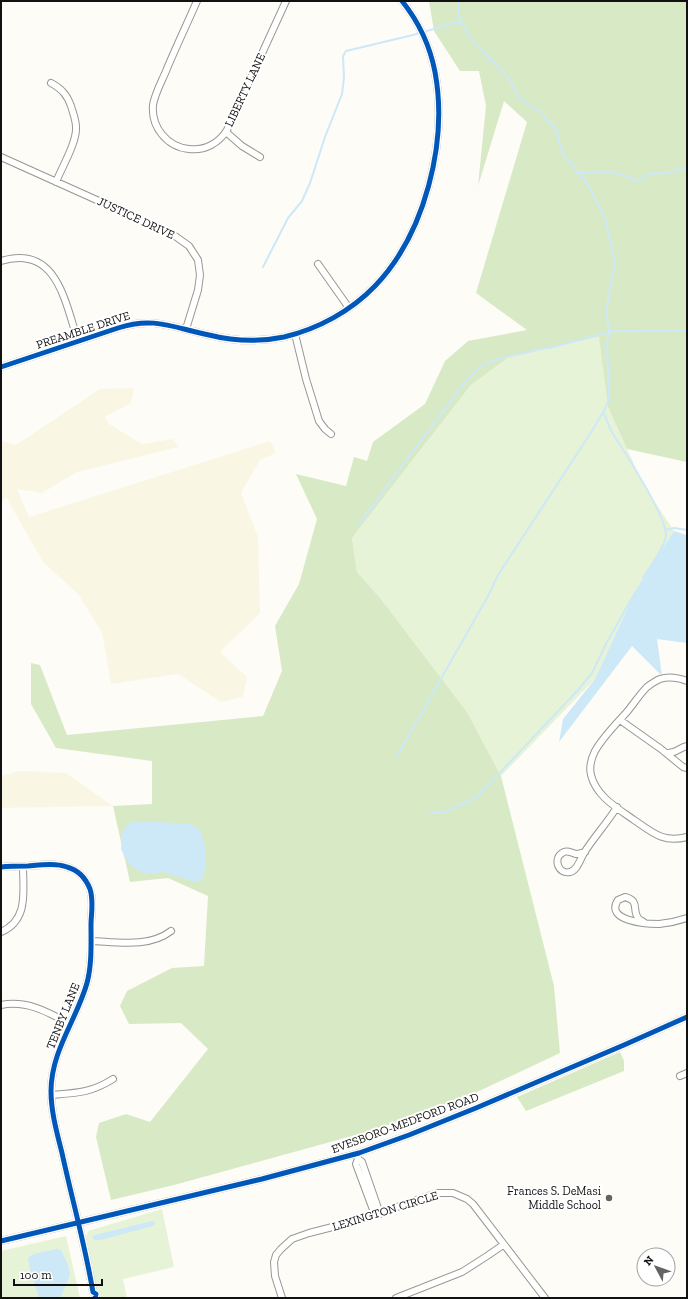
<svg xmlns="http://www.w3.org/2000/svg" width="688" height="1299" font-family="'Zilla Slab',serif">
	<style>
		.farmland { fill: #f9f7e4 }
		.green { fill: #e7f3d7 }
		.forest { fill: #d8eac5 }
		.water { fill: #cde8f7 }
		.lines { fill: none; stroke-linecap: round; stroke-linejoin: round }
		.stream { stroke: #cde8f7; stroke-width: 2 }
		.minor-casing { stroke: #979795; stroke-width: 8 }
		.minor { stroke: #fffffe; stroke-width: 6 }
		.cycleway-casing { stroke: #fff; stroke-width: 8 }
		.cycleway { stroke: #0057b8; stroke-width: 5 }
		.poi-dot { fill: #646362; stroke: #fff; stroke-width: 1.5 }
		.labels { text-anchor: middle; stroke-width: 4; stroke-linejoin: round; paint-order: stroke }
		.street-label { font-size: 12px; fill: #111; stroke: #fff }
		.poi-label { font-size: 12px; fill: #111; stroke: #fff; text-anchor: end }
	</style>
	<rect width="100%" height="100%" fill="#fdfcf7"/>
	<!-- farmland -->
	<path class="farmland" d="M134,388L131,403L105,417L109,424L142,444L173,439L179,447L77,472L42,493L17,489L29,517L270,441L276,453L260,460L241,493L258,537L260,613L220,652L247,677L243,697L221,702L178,674L111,684L102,632L78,594L43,562L6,497L1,502V441L16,445L100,389Z
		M20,771L66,773L113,806L1,808V776Z"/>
	<!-- green -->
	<path class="green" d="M600,337L608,407L643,484L674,531L637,588L595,679L501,776L467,712L381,599L357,572L352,538L471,385L509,357Z
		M162,1209L174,1267L123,1279L127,1298H97L86,1237L88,1231Z
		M66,1236L80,1298H1V1251Z"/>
	<!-- forest -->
	<path class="forest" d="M429,1H687V462L627,449L608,407L599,337L509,357L471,385L352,538L357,572L381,599L467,712L501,776L554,986L560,1053L477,1092L381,1128L174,1185L111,1200L96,1137L99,1123L126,1114L150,1122L208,1049L181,1023L129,1024L120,1006L127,991L172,968L204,966L208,896L168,878L130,882L113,806L152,804V761L56,748L31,704V663L40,665L67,735L263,716L282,671L275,626L299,584L317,519L296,474L346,486L354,457L367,461L373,442L425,404L445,361L468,341L527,330L476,293L527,122L504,101L478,186L486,106L479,71H460L434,31Z
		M620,1052L624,1061V1071L526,1111L517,1097Z"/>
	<!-- water -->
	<path class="water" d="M674,531L687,535V643L657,639L662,676L632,646L559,742L563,719L595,679L637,588Z
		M141,821L190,824C194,825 198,828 200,831C207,841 208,873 200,882H195L163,872L150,874L141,872L131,866L125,858L121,849L122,834L125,828L128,824L133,822Z
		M152,1221H154L155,1224L153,1226L100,1240H95L93,1239V1236L95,1235Z
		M56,1249L61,1250C74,1276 71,1273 60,1298H39L30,1270L28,1258L34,1254Z"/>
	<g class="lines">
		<!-- stream -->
		<path class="stream" d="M578,173C592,171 606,170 620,174C627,175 632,180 639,181L649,174L667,173L687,167
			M263,267L288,218L302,201L310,183L325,137L342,94L344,78L343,56L346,51L413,35L461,21
			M603,412C607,419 609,428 613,434C625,452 667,518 666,535C666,546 649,568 643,578
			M359,525C387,487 414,449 443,412C454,398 466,378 480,367C491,358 515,356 529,352C537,350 542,348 550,348L613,331H637L687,330
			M666,530L674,528L687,530
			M397,756L488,596L498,575L590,434L605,409L609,399L607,344L609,331L606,312L615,262L605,218L587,183L565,157L560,146L557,130L540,112L519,98L510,80L471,39L460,20L458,12V1
			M430,813H439L447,811L477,797L578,690L592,673L606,644L636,591"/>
		<!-- minor casing -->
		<g class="minor-casing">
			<path id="minor" d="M197,1C187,24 176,47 166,71C162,81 155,93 153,105C151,127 167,147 189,149C205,151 219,143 227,130L286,1
				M51,83C62,89 67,95 71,106C73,113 76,120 76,127C77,142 62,167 56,182
				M226,132L242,146L260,157
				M1,157L150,224L175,236L189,246L198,260L200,275L198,290L186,329
				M1,261C57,244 65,302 78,341
				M318,264L349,308
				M295,334L306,379L319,421L325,429L331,434
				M1,367L118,328C154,316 174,328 209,335C233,341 260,342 284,337C318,329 351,311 375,286C425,234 448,142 435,72C430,46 418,21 402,1
				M687,681C679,678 669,676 660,679C655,681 651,684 647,687C639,695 633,705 626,713C615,725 603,737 595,751C591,759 589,767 591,775C596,796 617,808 634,820C653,833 663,843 687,837
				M620,720L661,749L683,767L687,768
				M666,753C676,754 678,748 687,746
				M585,852C581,853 579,854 576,854C571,853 568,850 564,852C552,857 558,875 570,872C578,870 580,859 584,853C594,837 607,823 617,807
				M1,867C10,866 19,866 28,866C41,865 55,863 67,867C78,870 86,879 90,889C94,901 91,914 91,925C91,944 92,964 87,983C77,1019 51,1051 51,1091C51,1112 57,1133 62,1153C72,1199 85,1245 93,1292L96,1294L95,1298
				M645,923C644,922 640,920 639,919C631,911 641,901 625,897L618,900C604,921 647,924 659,924C669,923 678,921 687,918
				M1,932C29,920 23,891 23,866
				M91,941C117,942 149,948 171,931
				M1,1005C27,1000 48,1012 70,1024
				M680,1076L687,1073
				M51,1095C76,1093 91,1093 113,1079
				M356,1154L358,1159L356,1164L375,1215
				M358,1159L362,1162L380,1214
				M1,1241L262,1179L359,1153L409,1135L476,1108L624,1045L687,1017
				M282,1298L275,1276L274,1262L276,1255L281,1249L292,1239L309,1233L360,1220L431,1195L438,1193H453L467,1199L473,1204L545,1298
				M396,1298L462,1272L487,1256L503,1245"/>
		</g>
		<!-- minor -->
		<use href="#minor" class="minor"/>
		<!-- cycleway casing -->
		<g class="cycleway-casing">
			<path id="cycleway" d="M1,367L118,328C154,316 174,328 209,335C233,341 260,342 284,337C318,329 351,311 375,286C425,234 448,142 435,72C430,46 418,21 402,1
				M1,867C10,866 19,866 28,866C41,865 55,863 67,867C78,870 86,879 90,889C94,901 91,914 91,925C91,944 92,964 87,983C77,1019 51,1051 51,1091C51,1112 57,1133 62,1153C72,1199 85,1245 93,1292L96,1294L95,1298
				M1,1241L262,1179L359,1153L409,1135L476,1108L624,1045L687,1017"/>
		</g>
		<!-- cycleway -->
		<use href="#cycleway" class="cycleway"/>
	</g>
	<!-- markers -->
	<circle class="poi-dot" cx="609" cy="1198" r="4"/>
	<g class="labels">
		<!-- street labels -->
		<g class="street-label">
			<text transform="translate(245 90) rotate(-65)" y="4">LIBERTY LANE</text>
			<text transform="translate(136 218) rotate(25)" y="4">JUSTICE DRIVE</text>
			<text transform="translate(83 330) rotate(-18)" y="4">PREAMBLE DRIVE</text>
			<text transform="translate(63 1016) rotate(-68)" y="4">TENBY LANE</text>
			<text transform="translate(405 1123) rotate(-20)" y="4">EVESBORO-MEDFORD ROAD</text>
			<text transform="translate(385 1211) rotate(-17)" y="4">LEXINGTON CIRCLE</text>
		</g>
		<!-- poi labels -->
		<g class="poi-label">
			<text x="601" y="1195">Frances S. DeMasi<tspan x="601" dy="14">Middle School</tspan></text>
		</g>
	</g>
	<!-- border -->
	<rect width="688" height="1299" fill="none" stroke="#111111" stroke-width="4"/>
	<!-- north arrow -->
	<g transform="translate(656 1267) rotate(311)"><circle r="19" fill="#ffffff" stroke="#a0a0a0"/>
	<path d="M0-3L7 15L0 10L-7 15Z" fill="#646362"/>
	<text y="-6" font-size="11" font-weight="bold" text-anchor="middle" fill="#111111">N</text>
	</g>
	<!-- scale -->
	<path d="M14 1279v6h88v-6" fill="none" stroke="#111111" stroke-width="2"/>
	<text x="20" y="1279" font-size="12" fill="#111111" stroke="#ffffff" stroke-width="3" paint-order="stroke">100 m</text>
</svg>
